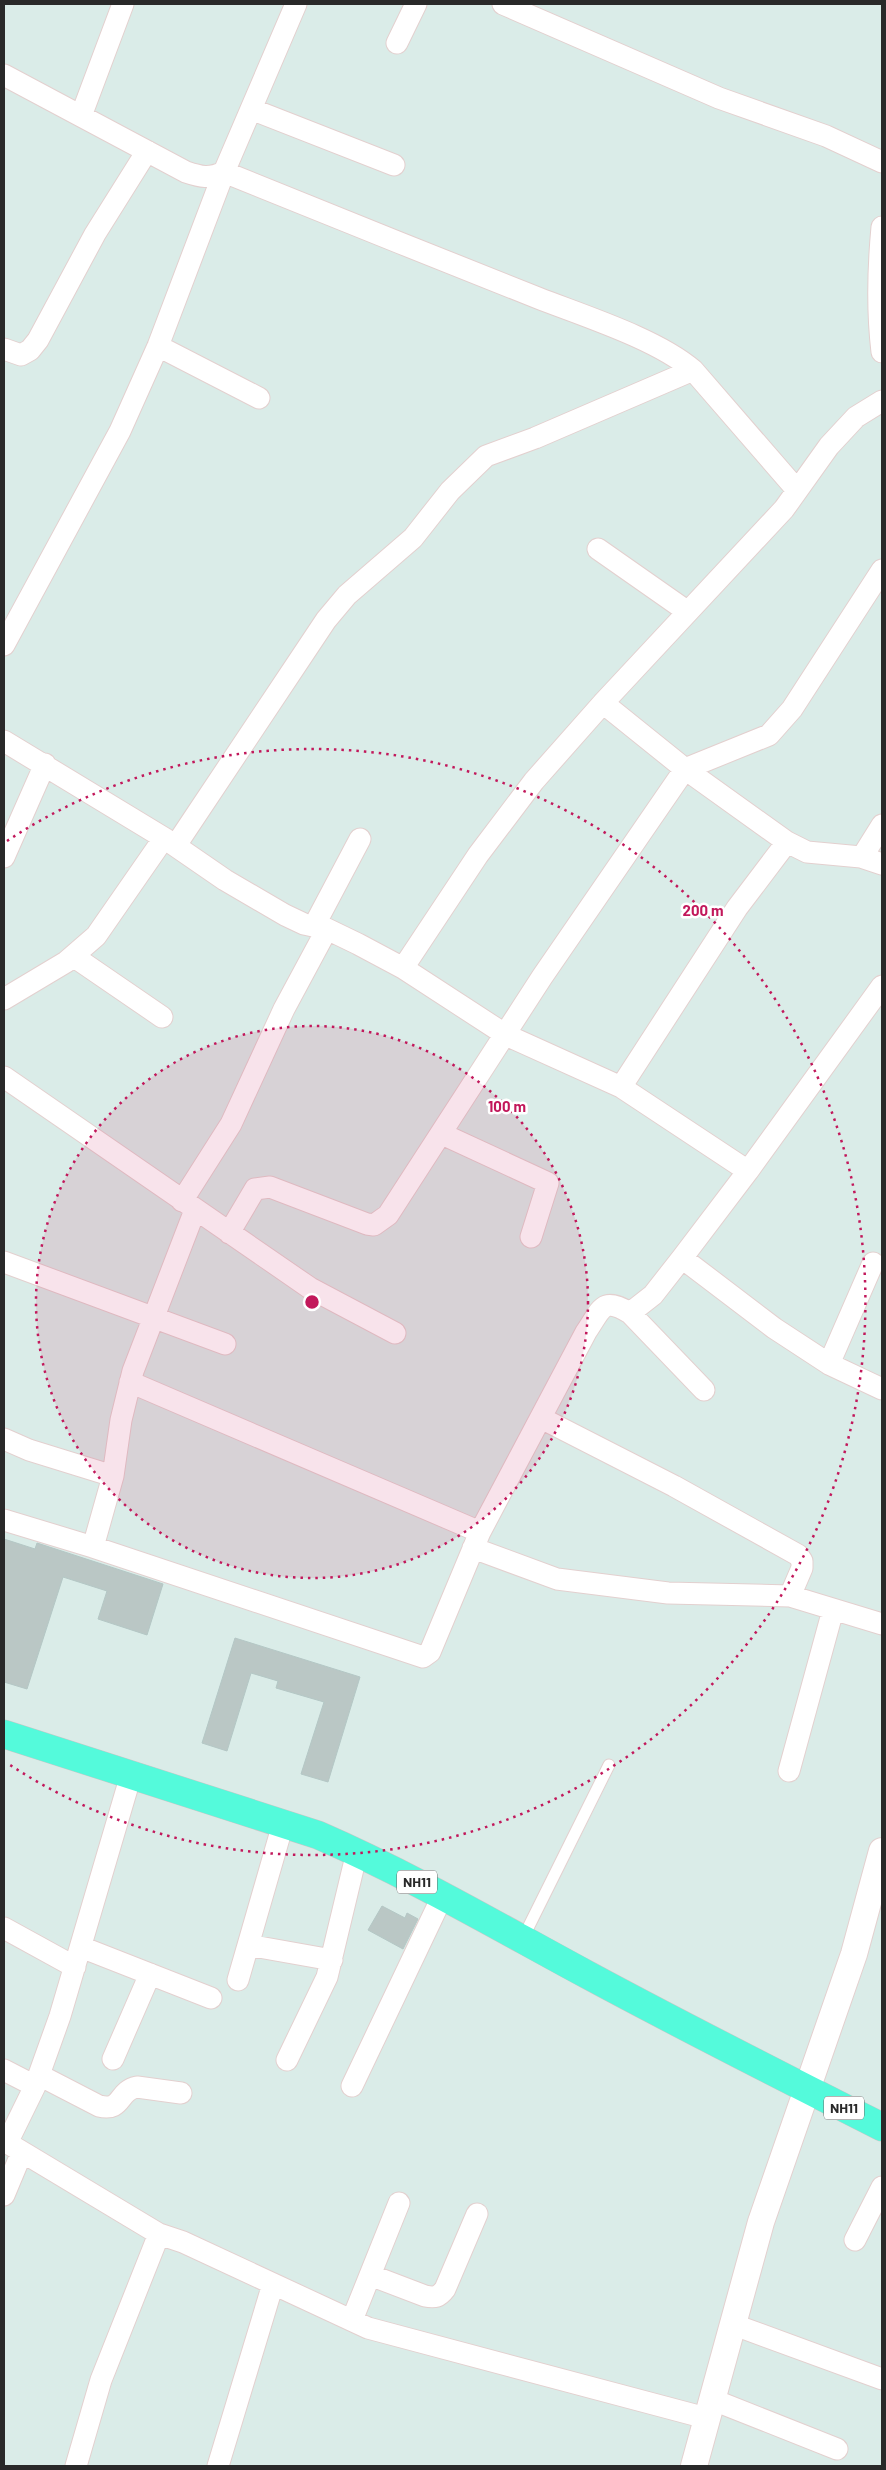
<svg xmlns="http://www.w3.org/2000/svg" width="886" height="2470" font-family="Barlow,sans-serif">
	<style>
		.building { fill: #bac7c5; stroke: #b4c7c5 }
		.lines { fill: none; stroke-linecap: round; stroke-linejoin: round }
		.service-casing { stroke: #e3d0cf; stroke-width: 13 }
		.minor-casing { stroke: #e3d0cf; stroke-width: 23 }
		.tertiary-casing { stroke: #e3d0cf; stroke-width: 28 }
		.trunk-casing { stroke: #c7c7c7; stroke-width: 29 }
		.service { stroke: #fff; stroke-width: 11 }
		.minor { stroke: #fff; stroke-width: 21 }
		.tertiary { stroke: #fff; stroke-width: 26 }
		.trunk { stroke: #54fadb; stroke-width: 28 }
		.ring { fill: none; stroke: #c2185b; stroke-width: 2.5; stroke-dasharray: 2.5 5 }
		.labels { text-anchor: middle; stroke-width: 5; stroke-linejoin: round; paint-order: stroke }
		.shield { fill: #fff; stroke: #696969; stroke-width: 1 }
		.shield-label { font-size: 14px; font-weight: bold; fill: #292929 }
		.centre { fill: #c2185b; stroke: #fff; stroke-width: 2.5 }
		.ring-label { font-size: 15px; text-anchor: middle; font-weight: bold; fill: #c2185b; stroke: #fff; stroke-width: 5; stroke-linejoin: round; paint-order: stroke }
	</style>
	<rect width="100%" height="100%" fill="#daece8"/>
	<!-- building -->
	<path class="building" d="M4,1539L35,1549L37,1543L163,1584L147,1635L98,1619L107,1591L63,1577L27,1689L4,1682Z
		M235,1638L360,1677L328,1782L301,1774L324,1702L276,1688L278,1681L251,1673L227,1751L202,1743Z
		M382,1906L405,1918L407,1913L418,1919L403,1949L368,1930Z"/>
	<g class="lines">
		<!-- service casing -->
		<g class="service-casing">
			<path id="service" d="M522,1940L609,1765"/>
		</g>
		<!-- minor casing -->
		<g class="minor-casing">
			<path id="minor" d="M296,4L224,172C329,215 433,256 538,298C584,316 657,339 693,370L797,490
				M503,4L719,98L826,136L882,162
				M397,43L416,4
				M4,75L186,172C201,177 209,179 224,172
				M251,109L394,165
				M81,116L123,4
				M882,227C878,270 877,310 882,352
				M158,346L259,398
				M4,349L21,355L30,350L38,340L95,234L147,151
				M598,549L688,612
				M4,645L120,431L158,346L224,172
				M4,741L164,838L225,880L285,915L304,924L327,929L358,944L403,968L506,1035L621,1087L748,1171
				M685,769L769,735L792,709L882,570
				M685,769L787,842
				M176,845L326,620L347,595L413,538L450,491L486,456L535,438L693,370
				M4,857L45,764
				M862,857L882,825
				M314,926L360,839
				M73,956L162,1017
				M403,968L478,855L534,781L603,703L784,509L829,446L856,417L882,401
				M4,999L66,962L96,936L164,838
				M4,1077L310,1288L395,1333
				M621,1087L737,908L787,842L807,852L861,857L882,864
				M442,1134L548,1183L531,1237
				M182,1201L231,1124L284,1009L327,929
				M229,1233L255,1189L270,1187L367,1224L374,1225L388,1215L542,977L685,769L603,703
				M682,1258L774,1328L829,1364L882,1389
				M4,1262L225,1344
				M630,1313L704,1390
				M829,1364L873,1263
				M130,1382L480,1532
				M541,1418L674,1486L798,1555L802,1561V1568L790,1596
				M4,1439L29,1450L113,1476
				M4,1520L93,1547L423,1657L430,1652L480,1532L586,1332C602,1309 602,1296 630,1313L653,1295L682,1258L748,1171L882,986
				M93,1547L113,1476L121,1420L133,1371L195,1210
				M473,1548L557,1579L668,1593L790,1596L882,1624
				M789,1771L833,1610
				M4,1928L75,1967
				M248,1945L332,1960
				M81,1947L211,1998
				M238,1980L283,1824
				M113,2059L150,1974
				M287,2060L327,1977L357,1852
				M4,2070L35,2086
				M39,2075L99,2106C123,2112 117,2091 137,2087L181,2093
				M352,2086L443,1895
				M4,2141L159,2234
				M7,2143L35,2086L60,2016L131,1775
				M4,2195L22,2152
				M855,2240L882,2187
				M370,2275L425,2296C435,2298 439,2297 445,2289L477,2214
				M352,2320L399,2203
				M732,2324L882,2379
				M711,2399L837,2449
				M76,2466L101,2380L159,2234L183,2242L368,2328L706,2418
				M218,2466L273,2284"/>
		</g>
		<!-- tertiary casing -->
		<g class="tertiary-casing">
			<path id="tertiary" d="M694,2466L761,2222L854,1954L882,1851"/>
		</g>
		<!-- trunk casing -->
		<g class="trunk-casing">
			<path id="trunk" d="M4,1734L318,1835C410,1875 497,1926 586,1974C684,2027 783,2077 882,2127"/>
		</g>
		<!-- service -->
		<use href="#service" class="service"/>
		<!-- minor -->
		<use href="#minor" class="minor"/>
		<!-- tertiary -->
		<use href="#tertiary" class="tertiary"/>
		<!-- trunk -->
		<use href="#trunk" class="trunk"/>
	</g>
	<!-- distance rings -->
	<circle cx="312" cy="1302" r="276" fill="#c2185b" fill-opacity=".12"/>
	<g class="ring">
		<circle cx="312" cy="1302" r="276"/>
		<path d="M7 841A553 553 0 1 1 7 1763"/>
	</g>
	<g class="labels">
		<!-- shield labels -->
		<g class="shield">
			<rect x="397" y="1870.5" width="40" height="23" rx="4"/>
			<rect x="824" y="2096.5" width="40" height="23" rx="4"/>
		</g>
		<g class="shield-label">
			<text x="417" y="1887">NH11</text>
			<text x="844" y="2113">NH11</text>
		</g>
	</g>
	<circle cx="312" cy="1302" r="8" class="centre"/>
	<g class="ring-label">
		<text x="703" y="916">200 m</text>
		<text x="507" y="1112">100 m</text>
	</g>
	<!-- border -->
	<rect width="886" height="2470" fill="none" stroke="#292929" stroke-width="10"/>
</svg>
